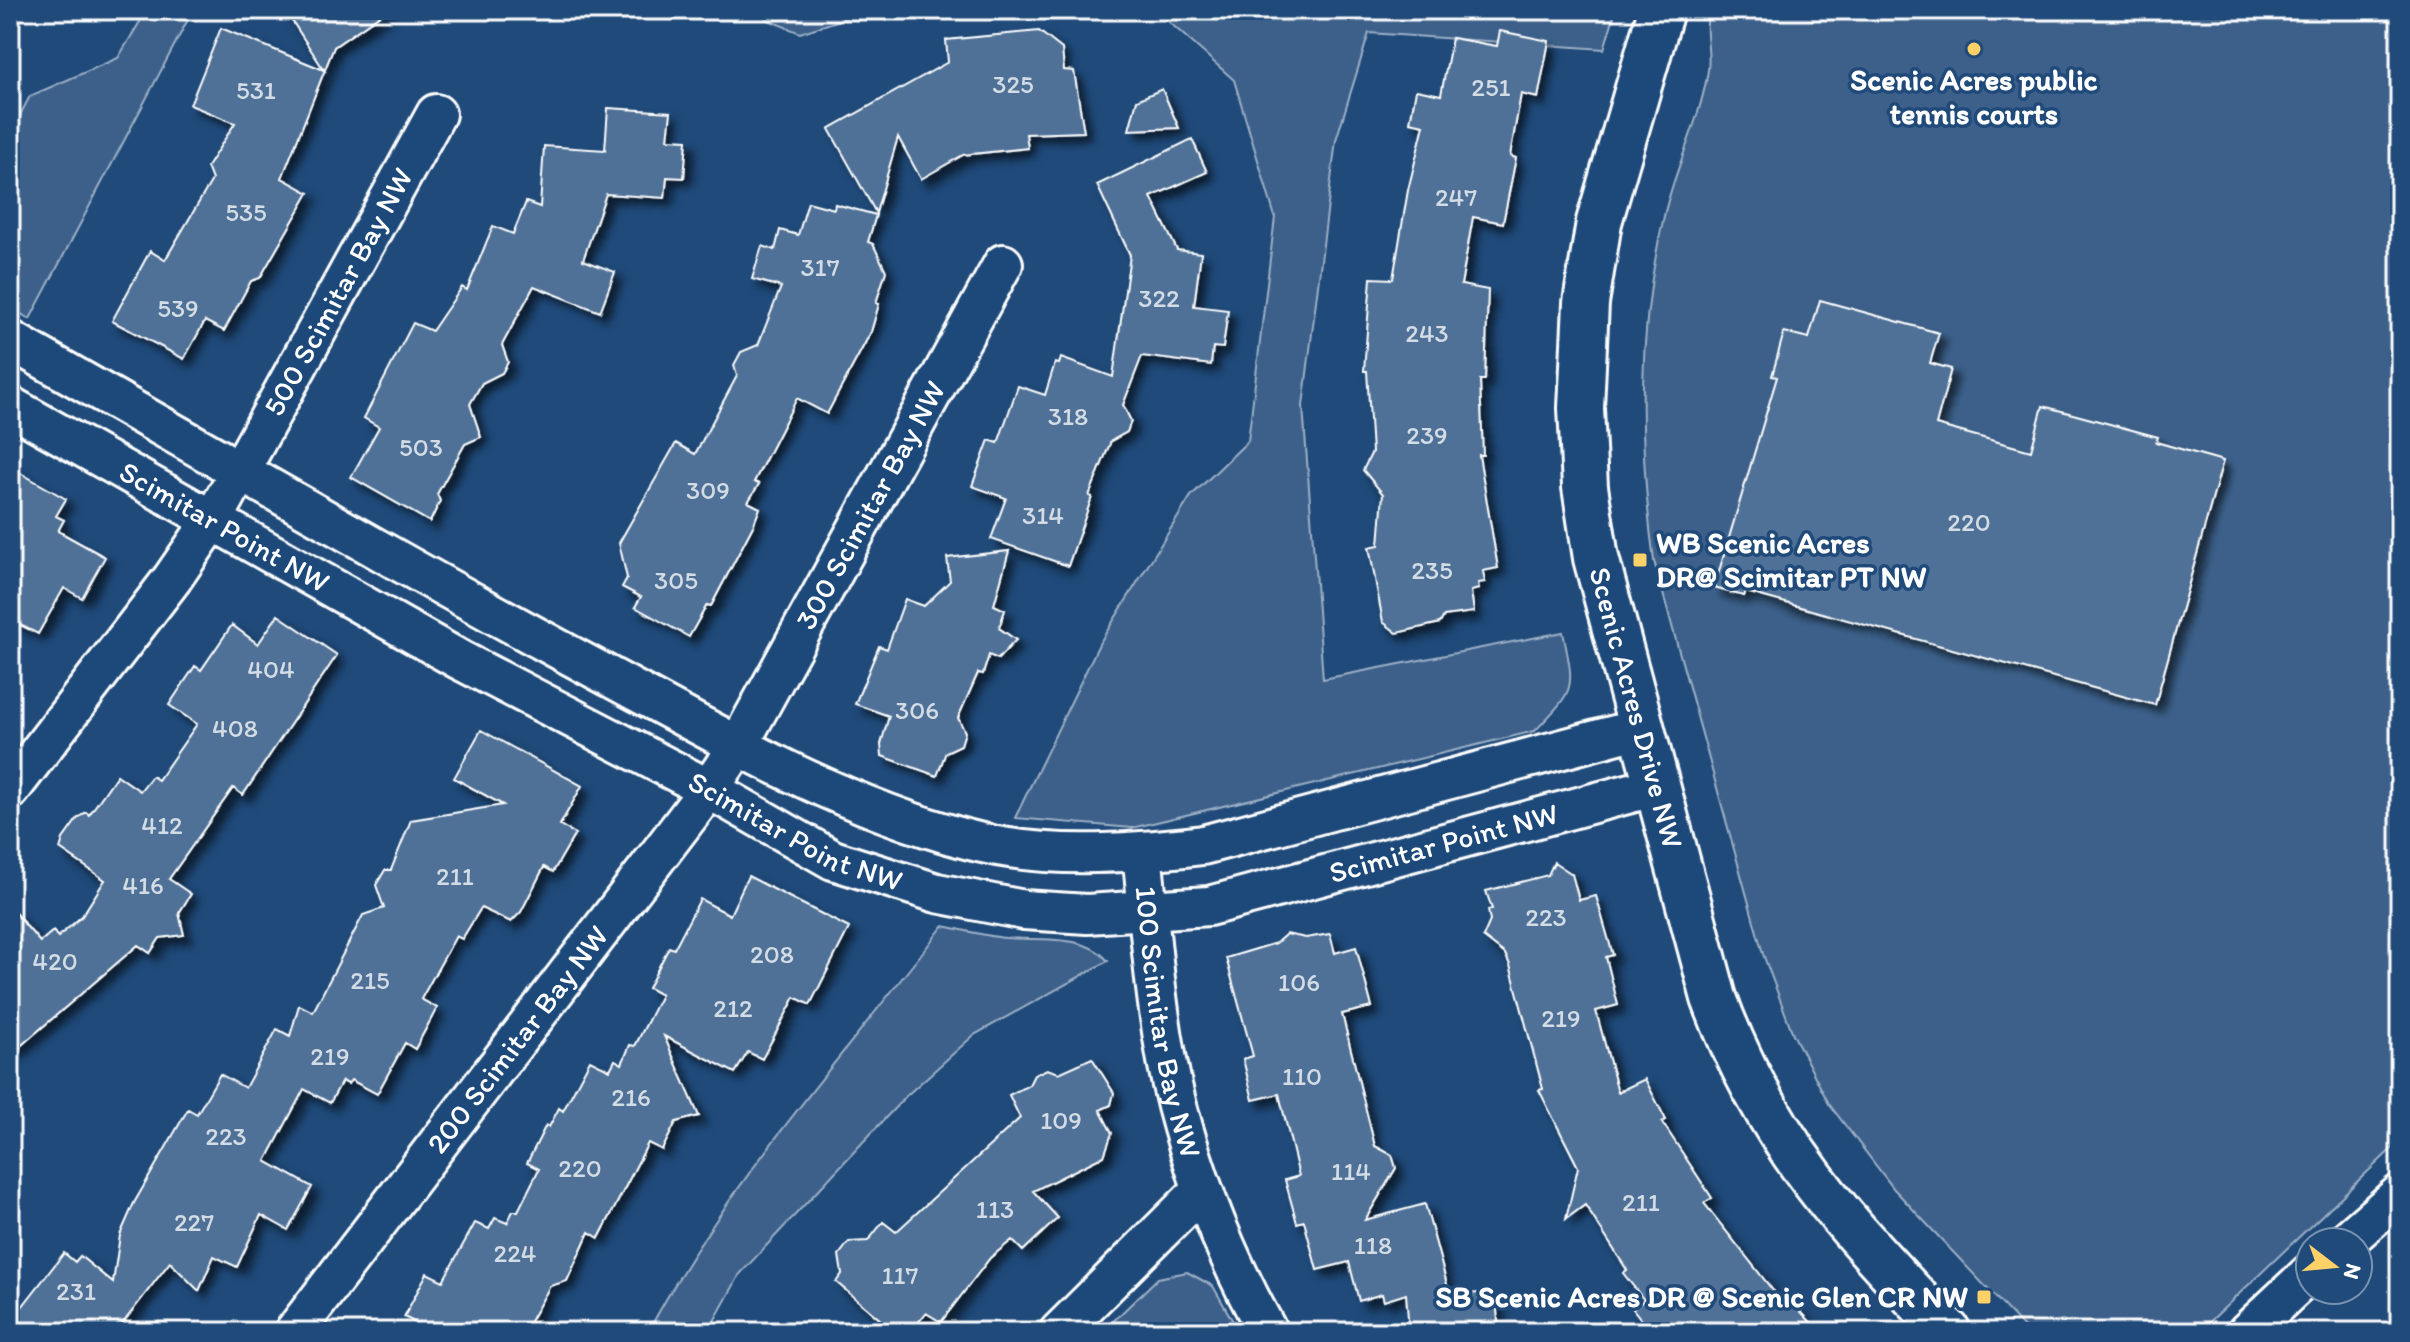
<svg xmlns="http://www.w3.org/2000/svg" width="2410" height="1342" font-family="Itim,sans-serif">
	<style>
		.park { fill: #3c618b; stroke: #9eb0c5; stroke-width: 2 }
		.building { fill: #507197; stroke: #fff; stroke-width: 2; filter: url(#shadow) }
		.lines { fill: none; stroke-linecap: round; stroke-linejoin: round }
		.street-casing { stroke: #fff; stroke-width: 44 }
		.secondary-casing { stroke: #fff; stroke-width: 50 }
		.street { stroke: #1f4a7a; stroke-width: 38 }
		.secondary { stroke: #1f4a7a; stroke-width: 44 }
		.poi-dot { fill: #ffd166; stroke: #1f4a7a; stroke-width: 3 }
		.labels { text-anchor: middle; stroke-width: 7; stroke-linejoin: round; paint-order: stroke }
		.number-label { font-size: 26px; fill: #d3dce5 }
		.poi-label { font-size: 30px; font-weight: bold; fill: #fff; stroke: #1f4a7a }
		.street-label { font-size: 30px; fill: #fff; stroke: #1f4a7a }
	</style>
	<defs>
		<filter id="shadow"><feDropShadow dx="7" dy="7" stdDeviation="4" flood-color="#0009"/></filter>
	</defs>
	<rect width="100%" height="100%" fill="#1f4a7a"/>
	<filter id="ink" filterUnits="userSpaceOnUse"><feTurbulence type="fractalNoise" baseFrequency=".0125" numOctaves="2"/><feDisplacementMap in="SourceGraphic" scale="16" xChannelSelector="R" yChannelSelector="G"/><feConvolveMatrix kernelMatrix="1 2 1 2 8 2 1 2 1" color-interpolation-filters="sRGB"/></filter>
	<g filter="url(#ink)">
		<!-- park -->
		<path class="park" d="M147,10H193L30,319L10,308V134L30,96L118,58Z
			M757,10H871L800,33L768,20Z
			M1119,10H1616L1604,49L1369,33L1336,140L1303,406L1323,679L1563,632C1575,691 1576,688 1535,731L1132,828L1015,818L1099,644L1191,496L1248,441L1275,217L1234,80L1159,13Z
			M1709,10H2400V1141L2199,1332H2028L1894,1189L1829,1104L1793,1034L1763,954L1654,561C1638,444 1637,331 1664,216C1675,167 1701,119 1708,70C1711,49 1703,31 1709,10Z
			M943,926C964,930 985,936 1006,938C1039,941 1085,933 1108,961L974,1035L906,1096L740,1274L708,1332H648C724,1188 843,1056 943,926Z
			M1187,1272L1213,1286L1239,1332H1102L1158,1278Z"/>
		<!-- building -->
		<path class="building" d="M285,10H387L334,47L282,178L309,193L260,278L251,281L224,331L205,321L184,359L112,321L150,251L165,260L212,180L207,167L235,123L190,105L221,28L324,70Z
			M1039,31L1062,49L1064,70L1074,71L1084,132L1026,134L1028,148L963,155L921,179L898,137L876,213L829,129L948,62L946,40Z
			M1500,31L1549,41L1538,98L1521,94L1510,156L1516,158L1503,223L1473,217L1461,285L1488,290L1485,380H1480L1483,455H1479L1498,568L1483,571L1485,582L1478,583L1479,589L1471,591L1474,612L1444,616L1440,623L1397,633L1383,622L1369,547L1379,545L1383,494L1363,470L1372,452L1367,371H1364L1371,278L1393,279L1408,190L1424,125L1410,122L1416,90L1441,95L1452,38L1497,46Z
			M1162,89L1179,128L1129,130L1137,100Z
			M608,108L671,112L668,139L687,140L684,178L667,177L665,198L606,194L583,260L615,272L600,312L534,286L502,345L508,362L502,373L482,383L470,404L481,437L465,444L437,494L440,501L430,522L351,477L379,427L364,418L413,323L432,331L462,287L467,290L493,226L513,234L526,202L540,207L544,146L605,150Z
			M1192,139L1207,172L1151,197L1177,250L1201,253L1194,306L1228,310L1223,348L1213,347L1211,365L1142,356L1123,405L1131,421L1127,432L1111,441L1089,496L1092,497L1068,566L991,539L1006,498L972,486L989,440L998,443L1018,386L1045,395L1055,363L1059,364L1061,358L1113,377L1130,255L1097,185Z
			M808,202L834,209L835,204L876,215L868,242L873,244L886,271L876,303L879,304L871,332L827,414L797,398L754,482L759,484L748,502L760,508L753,526L711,606L707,605L689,637L635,607L641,597L622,587L627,578L619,543L676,443L695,454L737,376L734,365L741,352L758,345L781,287L752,279L762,246L775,250L780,230L798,235Z
			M1820,300L1939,333L1930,363L1951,369L1936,425L2031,451L2043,406L2158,437L2156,442L2223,461L2155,705L1746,592L1744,596L1714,588L1777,377L1772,376L1784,332L1809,338Z
			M10,467L66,499L56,516L64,520L58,531L105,557L82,598L64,588L38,634L10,620Z
			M1009,551L994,605L1005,610L999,628L1016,640L998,659L989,655L983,674L978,673L958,718L965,732L961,745L946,752L937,776L882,756L881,744L889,716L855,704L879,646L887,649L905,599L924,606L950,581L947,558Z
			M278,615L337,655L243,795L233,788L169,879L191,894L179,913L184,935L160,938L150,953L138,945L10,1055V907L40,942L53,931L58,937L82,916L105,880L60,849L63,839L78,818L86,812L89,815L117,775L140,791L152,776L158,780L197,724L169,705L195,666L201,670L232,625L258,644Z
			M481,730L582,786L560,825L575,834L553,872L544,867L521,912L511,922L481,908L462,939L456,936L421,999L437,1008L415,1049L405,1043L377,1094L351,1080L348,1084L342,1081L330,1103L304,1089L266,1161L312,1187L288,1230L261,1215L237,1267L214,1256L199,1291L170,1262L116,1332H35L15,1316L64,1253L75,1262L80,1256L113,1283L120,1235L134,1203L188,1109L197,1114L220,1074L245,1088L277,1029L290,1036L299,1005L313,1012L363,915L384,908L376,885L385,870H391L411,820L503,805L454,778Z
			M1554,862L1572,874L1579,900L1596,896L1613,955L1606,957L1618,1005L1596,1011L1618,1092L1645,1079L1666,1120L1662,1122L1712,1198L1704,1203L1782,1302L1787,1297L1820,1332H1651L1633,1309L1644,1300L1623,1273L1627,1270L1585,1205L1566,1219L1578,1167L1539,1090L1543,1089L1510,965L1505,954L1483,937L1490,921L1488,910L1492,909L1486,891L1548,875Z
			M748,876L849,928L810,1005L795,997L762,1059L748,1052L735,1073L664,1036L699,1116L676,1122L662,1150L648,1143L599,1238L589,1232L567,1281L550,1286L524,1332H434L404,1317L427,1273L443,1281L475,1223L489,1229L495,1218L507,1223L513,1211H518L539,1169L527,1163L546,1125L549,1127L559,1108L563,1111L590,1060L610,1070L615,1060L622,1064L630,1045L635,1046L661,995L648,988L669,947L674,949L700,899L730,915Z
			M1286,934L1306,938L1330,934L1335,953L1356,947L1372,1007L1342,1014L1375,1146L1392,1155L1396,1168L1365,1220L1425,1204L1450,1295L1480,1293L1481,1300L1496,1299L1499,1332H1414L1409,1330L1406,1294L1384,1301L1382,1294L1359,1301L1349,1262L1317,1270L1304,1221L1297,1223L1285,1180L1299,1176L1279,1094L1253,1100L1243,1059L1253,1056L1226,958L1276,943Z
			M1092,1058L1114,1093L1111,1105L1100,1110L1112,1133L1104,1156L1033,1191L1058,1218L1023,1251L1012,1240L990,1258L941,1322L926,1313L910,1332H895L836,1282L842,1274L839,1255L849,1242L868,1241L883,1222L896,1232L1020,1118L1009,1095L1029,1085L1034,1075L1047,1069L1059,1073Z"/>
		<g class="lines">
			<!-- street casing -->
			<g class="street-casing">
				<g id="street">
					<path d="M10,340C206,451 401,565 599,671C718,735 835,804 966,839C1042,860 1126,854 1203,845L1641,728"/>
					<path id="s1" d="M10,406L460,660L709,789L833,860L937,893L1024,910L1087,914L1209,906L1657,786"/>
					<path id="s2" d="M10,790L172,579L214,518L436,114"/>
					<path id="s3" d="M1142,852C1151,936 1156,1024 1177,1106C1198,1186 1228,1261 1268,1332"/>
					<path d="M2345,1242L2400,1194"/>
					<path id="s4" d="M294,1332L709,789L738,746L1003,264"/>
					<path d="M1059,1332L1202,1190"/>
					<path d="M2247,1332L2310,1273"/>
				</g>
			</g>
			<!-- secondary casing -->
			<g class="secondary-casing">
				<g id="secondary">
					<path id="s5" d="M1661,10L1599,222L1586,303L1581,408L1585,487L1596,558L1714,998C1767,1142 1844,1223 1948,1332"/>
				</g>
			</g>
			<!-- street -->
			<use href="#street" class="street"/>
			<!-- secondary -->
			<use href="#secondary" class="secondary"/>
		</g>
	</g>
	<!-- markers -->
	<g class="poi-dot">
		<circle cx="1974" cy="49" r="8"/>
		<rect x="1632" y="552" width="16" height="16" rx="4"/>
		<rect x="1976" y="1289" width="16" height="16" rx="4"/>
	</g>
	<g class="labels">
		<!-- number labels -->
		<g class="number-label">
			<text x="1013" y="93">325</text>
			<text x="1491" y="96">251</text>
			<text x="256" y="99">531</text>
			<text x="1456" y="206">247</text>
			<text x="246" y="221">535</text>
			<text x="820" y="276">317</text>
			<text x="1159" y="307">322</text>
			<text x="178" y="317">539</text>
			<text x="1427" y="342">243</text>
			<text x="1068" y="425">318</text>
			<text x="1427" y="444">239</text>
			<text x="421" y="456">503</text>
			<text x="708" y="499">309</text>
			<text x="1043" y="524">314</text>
			<text x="1969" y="531">220</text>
			<text x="1432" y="579">235</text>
			<text x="676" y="589">305</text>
			<text x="271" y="678">404</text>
			<text x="917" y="719">306</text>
			<text x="235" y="737">408</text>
			<text x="162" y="834">412</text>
			<text x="455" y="885">211</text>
			<text x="143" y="894">416</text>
			<text x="1546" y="926">223</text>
			<text x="772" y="963">208</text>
			<text x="55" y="970">420</text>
			<text x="370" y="989">215</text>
			<text x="1299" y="991">106</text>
			<text x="733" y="1017">212</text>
			<text x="1561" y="1027">219</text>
			<text x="330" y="1065">219</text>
			<text x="1302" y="1085">110</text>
			<text x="631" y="1106">216</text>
			<text x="1061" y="1129">109</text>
			<text x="226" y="1145">223</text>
			<text x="580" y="1177">220</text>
			<text x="1351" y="1180">114</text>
			<text x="1641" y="1211">211</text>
			<text x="995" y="1218">113</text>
			<text x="194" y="1231">227</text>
			<text x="1373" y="1254">118</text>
			<text x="515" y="1262">224</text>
			<text x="900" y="1284">117</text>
			<text x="76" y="1300">231</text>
		</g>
		<!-- poi labels -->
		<g class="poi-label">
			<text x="1974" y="90">Scenic Acres public<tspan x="1974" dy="34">tennis courts</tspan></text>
			<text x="1656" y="553" text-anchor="start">WB Scenic Acres<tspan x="1656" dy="34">DR@ Scimitar PT NW</tspan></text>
			<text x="1968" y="1307" text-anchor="end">SB Scenic Acres DR @ Scenic Glen CR NW</text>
		</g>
		<!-- street labels -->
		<g class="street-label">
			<text dy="10" stroke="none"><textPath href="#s2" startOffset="598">500 Scimitar Bay NW</textPath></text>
			<text dy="10" stroke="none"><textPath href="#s4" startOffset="1010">300 Scimitar Bay NW</textPath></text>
			<text dy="10" stroke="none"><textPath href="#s1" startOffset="246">Scimitar Point NW</textPath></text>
			<text dy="10" stroke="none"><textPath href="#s5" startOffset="714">Scenic Acres Drive NW</textPath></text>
			<text dy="10" stroke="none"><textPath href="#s1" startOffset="894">Scimitar Point NW</textPath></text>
			<text dy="10" stroke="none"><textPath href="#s1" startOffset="1566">Scimitar Point NW</textPath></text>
			<text dy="10" stroke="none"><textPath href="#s3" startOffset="172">100 Scimitar Bay NW</textPath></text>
			<text dy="10" stroke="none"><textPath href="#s4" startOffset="368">200 Scimitar Bay NW</textPath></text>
		</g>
	</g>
	<!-- margin -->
	<rect width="2410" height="1342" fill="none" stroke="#1f4a7a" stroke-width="40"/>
	<rect x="20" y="20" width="2370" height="1302" fill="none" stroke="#fff" stroke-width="3" filter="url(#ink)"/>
	<!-- north arrow -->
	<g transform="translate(2334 1266) rotate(106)"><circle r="38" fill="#1f4a7a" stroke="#7992af" stroke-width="2"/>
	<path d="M0-6L14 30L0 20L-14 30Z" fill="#ffd166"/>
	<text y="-12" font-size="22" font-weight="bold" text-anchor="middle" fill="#ffffff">N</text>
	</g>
</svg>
